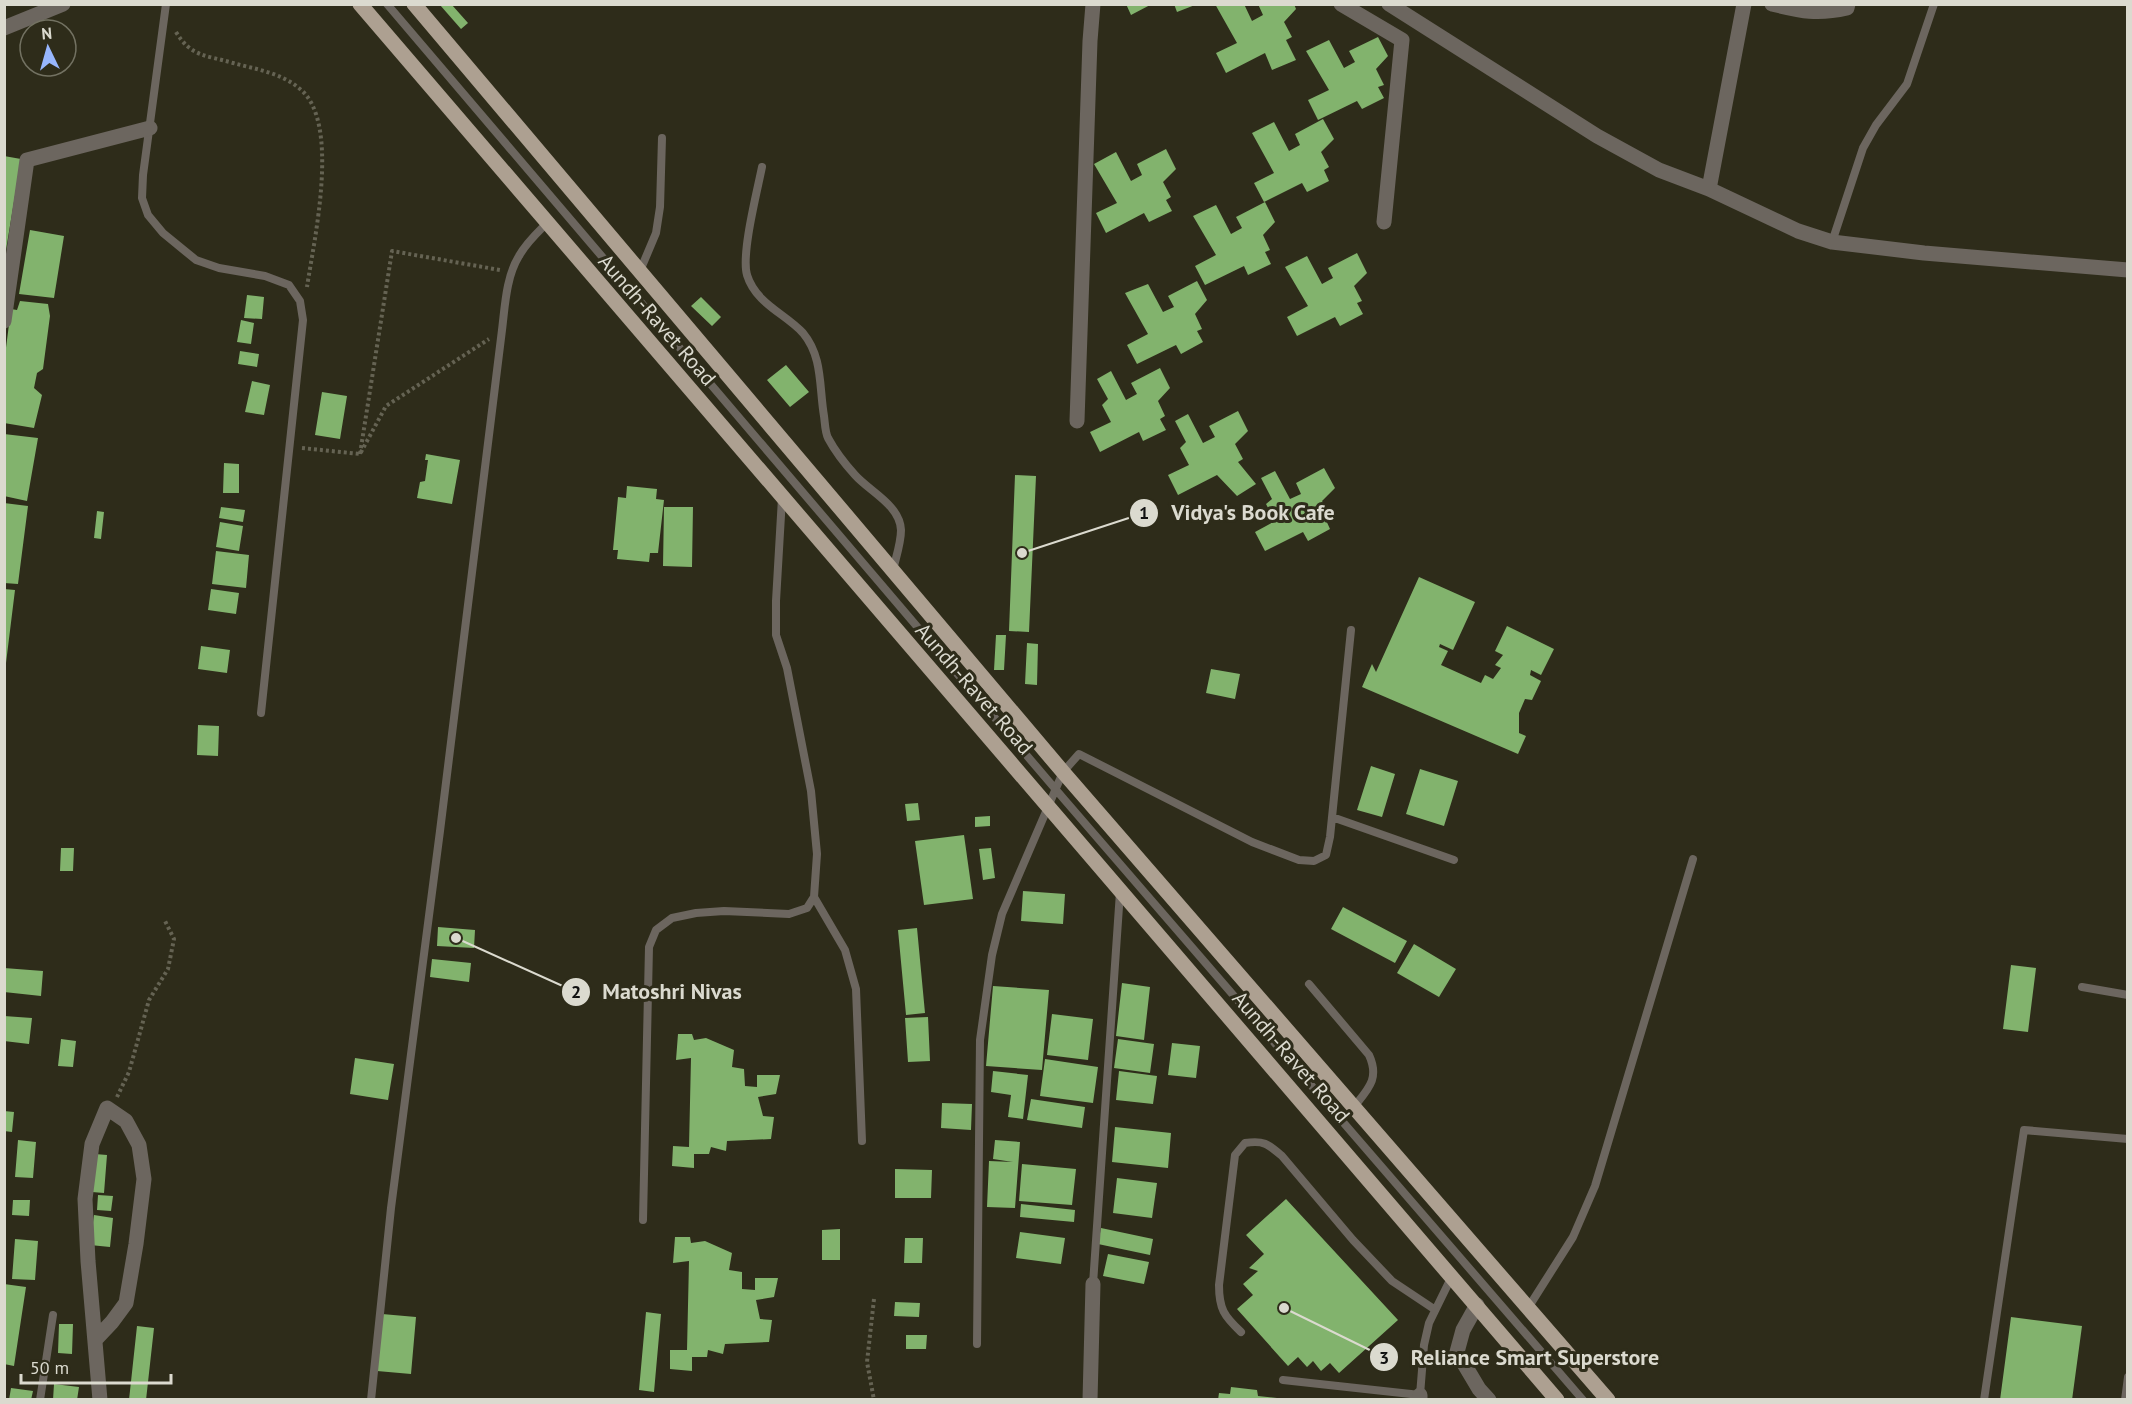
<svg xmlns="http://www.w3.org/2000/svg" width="2132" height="1404" font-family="'PT Sans',sans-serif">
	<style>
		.building { fill: #82b36d }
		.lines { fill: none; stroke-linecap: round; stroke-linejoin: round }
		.path { stroke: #656353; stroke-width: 4; stroke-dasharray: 3 3; stroke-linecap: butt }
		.lane { stroke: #6c665f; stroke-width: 8 }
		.street { stroke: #6c665f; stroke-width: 15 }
		.primary { stroke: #ada091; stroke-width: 15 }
		.labels { text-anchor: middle; stroke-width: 6; stroke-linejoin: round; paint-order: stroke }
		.street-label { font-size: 21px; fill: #dbdacf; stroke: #2e2c1a }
		.leader { fill: none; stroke: #dbdacf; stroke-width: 2 }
		.callout-dot { fill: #dbdacf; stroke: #2e2c1a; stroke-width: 2 }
		.mark-label { font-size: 18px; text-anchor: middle; font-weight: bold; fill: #111 }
		.callout-label { font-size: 22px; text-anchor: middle; font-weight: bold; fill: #dbdacf; stroke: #2e2c1a; stroke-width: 6; stroke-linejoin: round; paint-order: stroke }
	</style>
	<rect width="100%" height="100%" fill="#2e2c1a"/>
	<!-- building -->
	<path class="building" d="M1126,4H1152L1131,15Z
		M1174,4H1195V5L1177,12Z
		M1215,4H1244L1252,21L1263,15L1258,4H1294L1296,9L1284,22L1292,37L1286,40L1296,60L1272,70L1265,53L1226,73L1216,53L1237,43Z
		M440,5H452L468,23L461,29Z
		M1378,37L1388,56L1376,69L1384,85L1378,87L1384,98L1362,109L1357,101L1318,120L1308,100L1329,90L1306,51L1329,40L1344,68L1355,62L1349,51Z
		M1323,119L1334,139L1321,152L1329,167L1324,170L1329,181L1307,192L1302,183L1264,202L1254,183L1274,173L1252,133L1274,122L1289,151L1300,145L1295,134Z
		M1166,149L1176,169L1163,182L1171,197L1166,200L1172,211L1149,222L1144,213L1106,233L1096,213L1117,203L1094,164L1116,152L1131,181L1142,175L1137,164Z
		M4,156L21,159L6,250H4Z
		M1265,202L1275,222L1263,235L1270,250L1265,252L1271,264L1248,275L1244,266L1205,285L1195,266L1216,255L1193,216L1216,205L1231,234L1242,228L1236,217Z
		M30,230L64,236L54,298L19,294Z
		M1357,253L1367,273L1354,286L1362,301L1357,303L1363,314L1340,326L1335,317L1297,336L1287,317L1308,306L1285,267L1307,256L1322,284L1333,278L1328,268Z
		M1197,281L1207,300L1195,314L1202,329L1197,331L1203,342L1181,354L1176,345L1137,364L1127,345L1148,334L1125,293L1148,284L1163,312L1174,307L1168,296Z
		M247,295L264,297L262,319L244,318Z
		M701,297L721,317L712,326L691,306Z
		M20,301L48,304L50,316L43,369L37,373L34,388L42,395L34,428L4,423V363L11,309L17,310Z
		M241,320L254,323L251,344L237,342Z
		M240,351L259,354L257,367L238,364Z
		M786,365L809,392L790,407L767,380Z
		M1160,368L1170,388L1158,401L1165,416L1160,419L1166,430L1143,441L1139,432L1100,452L1090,432L1111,422L1102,405L1108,399L1097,379L1111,371L1126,400L1137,394L1131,383Z
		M252,381L270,385L264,415L245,412Z
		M322,392L347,396L340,439L315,435Z
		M1238,411L1248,431L1235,444L1243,459L1238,462L1256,484L1237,496L1217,475L1178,495L1168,475L1189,465L1180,448L1186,442L1175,421L1188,414L1203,443L1215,437L1209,426Z
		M4,434L38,438L27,501L4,496Z
		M426,454L460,460L452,504L417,498L420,482L425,481L428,460H425Z
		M224,463L239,464V493H223Z
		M1324,468L1335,488L1322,501L1330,516L1325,518L1330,529L1308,541L1303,532L1265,551L1255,532L1275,521L1266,504L1272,499L1261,478L1275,471L1290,499L1301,494L1296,483Z
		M1015,475L1036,476L1029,632L1009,631Z
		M627,486L657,489L656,499L664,500L658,553H650L649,562L617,559L618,550H613L618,497L626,498Z
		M4,503L28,506L18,584L4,583Z
		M221,507L245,510L243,522L219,518Z
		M664,507H693L692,567L663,566Z
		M97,511L104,512L101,539L94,538Z
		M220,522L243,526L239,551L216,547Z
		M216,551L249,555L246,588L212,584Z
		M1419,577L1475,602L1453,650L1440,644L1439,647L1448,651L1441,665L1481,683L1485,675L1493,679L1501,668L1495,665L1503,655L1495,651L1507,626L1554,649L1541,675L1531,670L1530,675L1541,681L1532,700L1525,699L1519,713V733L1526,736L1518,754L1362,687L1372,664L1376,672Z
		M4,589L15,590L6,663H4Z
		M211,589L239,593L236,614L208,610Z
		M996,635H1006L1004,670H994Z
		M1027,643L1038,644L1037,685L1025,684Z
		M201,646L230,650L227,673L198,669Z
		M1211,669L1240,674L1235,699L1206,693Z
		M198,725L219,726L218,756L197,755Z
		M1371,766L1395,774L1382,817L1357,810Z
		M1420,769L1458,781L1444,826L1406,814Z
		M918,803L920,820L907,821L905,804Z
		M990,816V826L975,827V817Z
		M964,835L973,899L924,905L915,841Z
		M61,848H74L73,871H60Z
		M991,848L995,878L983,880L979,849Z
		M1023,891L1065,894L1063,924L1021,921Z
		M1343,907L1407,941L1395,963L1331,929Z
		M438,927L475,930L474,948L437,946Z
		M917,928L925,1013L906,1015L898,930Z
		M1414,944L1456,969L1439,997L1397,973Z
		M432,959L471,963L469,982L430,977Z
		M2011,965L2036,968L2028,1032L2003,1029Z
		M4,968L43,971L41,996L4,992Z
		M1122,983L1150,987L1144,1040L1116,1036Z
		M993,986L1049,990L1042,1070L986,1066Z
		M1052,1014L1093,1019L1088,1060L1047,1055Z
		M4,1016L32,1018L29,1044L4,1041Z
		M928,1017L930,1061L908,1062L905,1018Z
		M678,1034H692L694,1040L706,1038L734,1050L732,1067L744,1069L745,1086L757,1087V1075H780L776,1094L758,1097L763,1116L774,1117L771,1139L727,1141L726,1151L711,1147L709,1154H694V1168L672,1166L673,1146L689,1147L691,1058L676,1060Z
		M61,1039L76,1041L73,1067L58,1066Z
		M1118,1039L1154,1044L1150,1073L1114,1068Z
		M1172,1043L1200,1046L1196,1078L1168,1075Z
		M355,1058L394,1064L388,1100L350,1094Z
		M1045,1059L1098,1067L1093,1103L1040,1096Z
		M993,1071L1028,1075L1023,1119L1008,1117L1011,1095L991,1092Z
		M1119,1071L1157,1076L1153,1104L1116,1100Z
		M1031,1099L1085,1107L1082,1128L1027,1120Z
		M942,1103L972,1104L971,1130L941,1128Z
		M4,1111L14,1112L12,1132L4,1131Z
		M1115,1127L1171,1133L1168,1168L1112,1162Z
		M18,1140L36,1142L33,1178L15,1177Z
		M995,1140L1020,1142L1015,1208L987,1207L989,1161L1013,1162L993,1159Z
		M95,1154L107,1155L104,1193L92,1192Z
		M1022,1164L1076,1169L1072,1205L1019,1201Z
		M895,1169L932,1170L931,1198H895Z
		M1117,1178L1157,1183L1152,1218L1113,1213Z
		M98,1195L113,1196L111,1211L97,1210Z
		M1286,1199L1398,1320L1339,1373L1330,1363L1321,1371L1313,1361L1307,1367L1298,1357L1288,1366L1237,1309L1253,1295L1243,1284L1258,1271L1249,1268L1264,1254L1246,1235Z
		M13,1200H30L29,1216L12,1215Z
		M1021,1204L1075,1210L1074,1222L1020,1217Z
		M94,1215L113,1218L110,1247L90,1245Z
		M1101,1228L1153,1239L1150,1255L1098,1244Z
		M840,1229V1260H822V1230Z
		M1020,1232L1065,1238L1061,1264L1016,1258Z
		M675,1237H690L691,1243L705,1241L732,1253L729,1270L742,1272V1289L755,1290V1278H778L774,1297L756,1300L760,1319L772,1320L769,1342L725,1344L723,1354L708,1350L707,1357H692V1371L670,1369V1350H687L689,1261L673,1263Z
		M905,1238H923L922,1263H904Z
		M15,1239L38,1241L35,1280L12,1279Z
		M1108,1254L1149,1262L1144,1284L1103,1276Z
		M4,1284L26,1287L14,1366L4,1364Z
		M895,1302L920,1303L919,1317L894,1316Z
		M646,1312L661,1314L654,1392L639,1390Z
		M382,1314L416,1317L411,1374L377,1371Z
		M2011,1317L2082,1326L2072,1400H2000Z
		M59,1324H73L72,1354L58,1353Z
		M137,1326L154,1328L146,1400H129Z
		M906,1335H927L926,1349H906Z
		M54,1384L79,1387L77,1400H53Z
		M1231,1387L1257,1390L1258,1396L1277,1398V1400H1218L1219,1393L1230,1394Z
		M11,1388L33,1391L31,1400H9Z"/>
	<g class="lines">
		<!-- path -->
		<path class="path" d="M176,32C191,57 206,55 233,63C255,69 282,73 300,89C341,122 314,240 307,287
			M302,448L360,454L386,406L489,339
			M360,454L392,251L500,270
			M117,1097L129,1072L149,1000L168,969L174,939L164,919
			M874,1299L867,1362L874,1400"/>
		<!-- lane -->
		<path class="lane" d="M166,4L143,175L142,198L148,215L163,233L196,260L219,268L265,276L289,285L300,301L303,320L261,713
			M387,4L1063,798L1583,1400
			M762,167C757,192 741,254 747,275C756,304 786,314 803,333C823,357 819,387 824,416C825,423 825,432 828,438C835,451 845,464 855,475C869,491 900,505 901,530C901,543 896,557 893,570
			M1832,242L1863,148L1876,125L1907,84L1934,4
			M640,271L656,233L660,207L662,138
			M782,498L776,601V635L787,668L811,791L817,854L814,897L845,950L856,989L862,1141
			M1332,817L1454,860
			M1309,984L1369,1055C1380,1079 1368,1089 1353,1108
			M2082,987L2128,995
			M643,1220L649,947L656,930L672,918L696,913L724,911L789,914L807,908L814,897
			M1093,1284L1120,892
			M1528,1308L1573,1237L1595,1186L1693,859
			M1241,1332C1224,1316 1219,1309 1219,1285L1235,1155L1245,1143C1264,1140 1268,1144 1282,1156L1353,1240L1392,1281L1434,1309
			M977,1344L980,1040L992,955L1002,914L1063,772L1079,754L1252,842L1299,860L1314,861L1326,855L1330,837L1351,630
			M1283,1380L1420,1395L1424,1345L1429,1323L1452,1276
			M40,1400L53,1315
			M371,1400L391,1208L440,831L502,330C505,306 506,277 519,256C526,243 537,233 547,223
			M1984,1400L2024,1130L2128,1139
			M2125,1400L2128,1377"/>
		<!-- street -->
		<path class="street" d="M1341,4L1402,40L1384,222
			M1389,4L1597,136L1659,170L1709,189L1798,231L1832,242L1924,253L2128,270
			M1772,4C1801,11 1817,15 1847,8L1848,4
			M4,28L63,4
			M1709,189L1744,4
			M4,321L27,160L150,128
			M1077,421L1090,41L1093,4
			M1477,1305L1463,1330L1457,1352L1479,1389L1489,1400
			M95,1340L112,1322L126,1303L136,1244L144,1179L139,1145L126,1121L107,1108L92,1144L85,1199L88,1261L100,1400
			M1090,1400L1093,1284
			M1420,1400V1395"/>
		<!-- primary -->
		<path class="primary" d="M360,4L1557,1400
			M414,4L1063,772L1608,1400"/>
	</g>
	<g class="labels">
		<!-- street labels -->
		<g class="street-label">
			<text transform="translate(657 320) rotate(49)" y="7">Aundh-Ravet Road</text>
			<text transform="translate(974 689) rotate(49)" y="7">Aundh-Ravet Road</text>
			<text transform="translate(1291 1057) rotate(49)" y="7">Aundh-Ravet Road</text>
		</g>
	</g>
	<!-- callouts -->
	<path class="leader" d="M1022 553L1144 513M456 938L576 992M1284 1308L1384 1357"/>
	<g class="callout-dot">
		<circle cx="1022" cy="553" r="6"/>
		<circle cx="456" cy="938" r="6"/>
		<circle cx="1284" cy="1308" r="6"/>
		<circle cx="1144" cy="513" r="15"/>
		<circle cx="576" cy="992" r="15"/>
		<circle cx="1384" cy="1357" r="15"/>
	</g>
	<g class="mark-label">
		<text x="1144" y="519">1</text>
		<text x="576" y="998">2</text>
		<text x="1384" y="1364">3</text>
	</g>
	<g class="callout-label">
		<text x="1253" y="520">Vidya's Book Cafe</text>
		<text x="672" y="999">Matoshri Nivas</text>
		<text x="1535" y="1365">Reliance Smart Superstore</text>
	</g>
	<!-- border -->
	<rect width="2132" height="1404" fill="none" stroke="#dbdacf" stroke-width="12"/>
	<!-- north arrow -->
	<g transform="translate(48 48) rotate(355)"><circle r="28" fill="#2e2c1a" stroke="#737262" stroke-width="1.5"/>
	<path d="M0-4.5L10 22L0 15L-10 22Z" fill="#97b6fd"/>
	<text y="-9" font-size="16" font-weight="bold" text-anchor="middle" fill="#dbdacf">N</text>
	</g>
	<!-- scale -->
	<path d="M21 1374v9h150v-9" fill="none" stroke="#dbdacf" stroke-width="3"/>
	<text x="30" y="1374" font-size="18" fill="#dbdacf" stroke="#2e2c1a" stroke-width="4.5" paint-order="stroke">50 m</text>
</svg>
